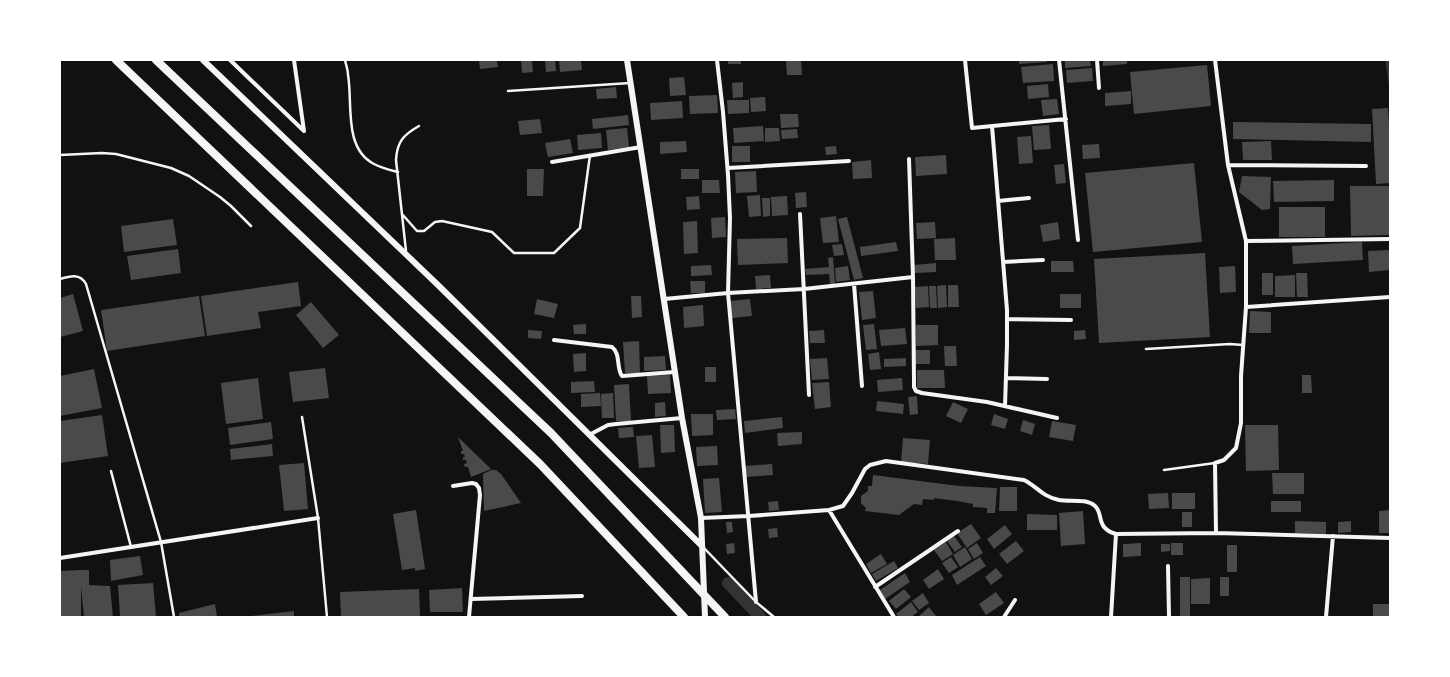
<svg xmlns="http://www.w3.org/2000/svg" width="1450" height="677" font-family="Overpass,sans-serif">
	<style>
		.lines { fill: none; stroke-linecap: round; stroke-linejoin: round }
		.stream { stroke: #333; stroke-width: 3.5 }
		.canal { stroke: #333; stroke-width: 12 }
		.building { fill: #4a4a4a }
		.service { stroke: #f5f5f5; stroke-width: 2.5 }
		.minor { stroke: #f5f5f5; stroke-width: 4 }
		.tertiary { stroke: #f5f5f5; stroke-width: 6 }
		.trunk { stroke: #f5f5f5; stroke-width: 8 }
	</style>
	<rect width="100%" height="100%" fill="#111"/>
	<g class="lines">
		<!-- stream -->
		<path class="stream" d="M1387,60L1390,82"/>
		<!-- canal -->
		<path class="canal" d="M728,583L760,617"/>
	</g>
	<!-- building -->
	<path class="building" d="M479,60H497L498,67L480,69Z
		M521,60H532L533,72L522,73Z
		M545,60H555L556,71L546,72Z
		M559,60H581L582,70L560,72Z
		M728,60H741V64H728Z
		M801,60L802,75H787L786,61Z
		M1019,60H1047V62L1019,64Z
		M1065,60H1090L1091,66L1065,68Z
		M1103,60H1127V64L1103,66Z
		M1053,64L1054,81L1023,83L1021,67Z
		M1207,65L1211,106L1134,114L1130,72Z
		M1092,68L1093,81L1067,83L1066,70Z
		M684,77L686,95L670,96L669,78Z
		M743,82V97L733,98L732,83Z
		M1048,84L1049,97L1028,99L1027,86Z
		M616,87L617,98L597,99L596,89Z
		M1131,91V104L1105,106V93Z
		M717,95L718,113L690,114L689,96Z
		M765,97L766,111L751,112L750,98Z
		M1057,99L1059,114L1043,116L1041,100Z
		M727,100H749V113L728,114Z
		M682,101L683,118L651,120L650,103Z
		M1388,108L1390,142V183L1376,184L1372,109Z
		M780,114H798L799,127L781,128Z
		M628,115L629,125L593,129L592,119Z
		M540,119L542,133L520,135L518,121Z
		M1233,122L1371,124V142L1233,139Z
		M1049,125L1051,149L1034,150L1032,126Z
		M763,126L764,141L734,143L733,128Z
		M627,128L629,147L608,150L606,130Z
		M765,128H779L780,141L765,142Z
		M797,129L798,138L782,139L781,130Z
		M601,133L602,148L578,150L577,135Z
		M1031,136L1033,163L1019,164L1017,137Z
		M570,139L573,153L548,157L545,143Z
		M686,141L687,152L660,154V142Z
		M1271,141L1272,160H1243L1242,142Z
		M1099,144L1100,158L1083,159L1082,145Z
		M732,146H750V162H732Z
		M836,146L837,154L826,155L825,147Z
		M946,155L947,174L916,176L915,157Z
		M871,160L872,178L853,179L852,162Z
		M1194,163L1202,242L1093,252L1085,173Z
		M1064,164L1066,183L1056,184L1054,165Z
		M527,169H544L543,196H527Z
		M681,169H699V179H681Z
		M756,171L757,192L736,193L735,172Z
		M1242,176L1271,177L1270,209L1262,210L1239,192Z
		M702,180H719L720,193H702Z
		M1334,180V201L1274,202L1273,181Z
		M1350,186H1390V235L1351,236Z
		M806,192L807,207L796,208L795,193Z
		M760,195L761,216L749,217L747,196Z
		M699,196L700,209L687,210L686,197Z
		M787,196L788,215L772,216L771,197Z
		M762,198H770V216L763,217Z
		M1279,207H1325V237H1279Z
		M836,216L839,242L823,243L820,218Z
		M725,217L726,237L712,238L711,218Z
		M847,217L863,278L854,280L838,219Z
		M173,219L177,245L124,252L121,226Z
		M697,221L698,253L684,254L683,222Z
		M935,222L936,238L917,239L916,223Z
		M1058,222L1060,239L1043,242L1040,225Z
		M787,238L788,263L738,265L737,239Z
		M955,238L956,260H935L934,239Z
		M896,242L898,251L861,256L860,247Z
		M1362,242L1363,260L1293,264L1292,246Z
		M842,244L844,255L834,256L832,245Z
		M178,249L181,273L131,280L127,256Z
		M1389,250L1390,270L1369,272L1368,251Z
		M1205,253L1210,337L1099,343L1094,259Z
		M833,257L835,284H830L829,274L806,275L805,269L829,267L828,258Z
		M1051,261H1073L1074,272H1051Z
		M936,263V272L915,273L914,265Z
		M711,265L712,275L691,276V266Z
		M848,266L850,280L836,282L835,268Z
		M1235,266L1236,292L1220,293L1219,267Z
		M1262,273H1273V295H1262Z
		M1296,273H1307L1308,297H1297Z
		M770,275L771,288L756,289L755,276Z
		M1295,275V297H1275V276Z
		M690,281H705V293H691Z
		M298,282L301,306L258,312L261,328L207,336L201,296Z
		M946,285L947,307L938,308L937,286Z
		M948,285H958L959,307H948Z
		M928,286L929,307L916,308L915,287Z
		M929,286H936L937,308H930Z
		M873,291L876,318L862,320L859,292Z
		M73,294L83,331L60,337V298Z
		M1060,294H1081V308H1060Z
		M199,296L205,336L107,351L101,310Z
		M631,296H641L642,317L632,318Z
		M537,299L558,304L554,318L534,314Z
		M750,299L752,316L732,318L730,301Z
		M311,302L339,335L323,348L296,315Z
		M703,305L704,326L684,328L683,307Z
		M1250,311L1271,312V333H1249Z
		M586,324V334H574L573,325Z
		M874,324L877,349L866,350L863,325Z
		M916,325H938V345L916,346Z
		M905,328L907,344L881,346L879,330Z
		M528,330L542,331L541,339L528,338Z
		M824,330L825,343H810L809,331Z
		M1085,330L1086,339L1074,340V331Z
		M639,341L640,373H625L623,342Z
		M944,346H956L957,366H945Z
		M915,350H930V364H915Z
		M879,352L881,369L870,370L868,354Z
		M586,353V371L574,372L573,354Z
		M665,356L666,370L644,371V357Z
		M827,358L829,379L812,380L810,359Z
		M906,358V366L884,367V359Z
		M705,367H716V382H705Z
		M325,368L329,398L293,402L289,372Z
		M94,369L102,408L60,416V376Z
		M917,370H944L945,388H917Z
		M670,375L671,393L648,394L647,376Z
		M1302,375H1311L1312,393H1302Z
		M258,378L263,419L226,424L221,383Z
		M902,378L903,390L878,392L877,380Z
		M594,381L595,392L571,393V382Z
		M829,382L831,407L815,409L812,383Z
		M629,384L631,421H616L614,385Z
		M600,393L601,406L581,407V394Z
		M613,393L614,418H602L601,394Z
		M917,396L918,414L910,415L908,397Z
		M877,401L904,404L903,414L876,411Z
		M665,402L666,416L655,417V403Z
		M953,402L968,409L961,423L946,416Z
		M735,409L736,419L717,420L716,410Z
		M691,414H713V435L692,436Z
		M994,414L1008,419L1005,429L991,425Z
		M102,415L108,456L60,463V421Z
		M782,417L783,428L745,433L744,421Z
		M1023,420L1035,424L1032,435L1020,431Z
		M1052,421L1076,425L1073,441L1049,437Z
		M271,422L273,439L230,445L228,428Z
		M660,425H674L675,452L661,453Z
		M1245,425H1278L1279,470L1246,471Z
		M633,427L634,437L619,438L618,428Z
		M802,432V444L778,446L777,433Z
		M652,435L655,467L639,468L636,436Z
		M458,437L491,469L471,477L468,467H465L464,464L467,463L466,460H463V457H465L464,454H461V451H463Z
		M903,438L930,440L928,464L901,462Z
		M272,444L273,456L231,460L230,449Z
		M717,446L718,465L697,466L696,447Z
		M304,463L308,509L284,511L279,465Z
		M772,464L773,475L746,477L745,466Z
		M491,470H496L501,474L521,503L484,511L483,474Z
		M1272,473H1304V494H1273Z
		M873,475L959,486L997,488L995,513H987V508L973,507V504L957,501L934,498V500L923,499L922,505L914,504L899,515L865,511L866,508L861,503V496L868,491V486H872Z
		M719,478L722,512L705,513L703,479Z
		M1000,487H1017V511H999Z
		M1168,493L1169,508L1149,509L1148,494Z
		M1172,493H1195V509H1172Z
		M778,501L779,510L769,511L768,502Z
		M1271,501H1301V512H1271Z
		M416,510L425,569L415,571V568L402,570L393,514Z
		M1390,510V533H1379V511Z
		M1083,511L1085,544L1061,546L1059,513Z
		M1182,512H1192V527H1182Z
		M1027,514L1057,515V530H1027Z
		M1295,521L1326,522V534L1295,533Z
		M1351,521V532L1338,533V522Z
		M726,522H732L733,532L727,533Z
		M971,524L981,538L967,548L957,533Z
		M1005,525L1012,534L994,549L987,539Z
		M777,528L778,537L769,538L768,529Z
		M954,536L962,547L955,552L947,541Z
		M1016,541L1024,551L1007,564L999,554Z
		M946,542L953,554L942,561L934,550Z
		M734,543L735,553L727,554L726,544Z
		M977,543L983,553L974,559L968,549Z
		M1141,543V556L1123,557V544Z
		M1171,543H1183V555H1171Z
		M1161,544H1170V551L1161,552Z
		M1227,545H1237V572H1227Z
		M965,547L972,559L960,567L953,555Z
		M881,554L887,564L871,573L866,564Z
		M140,556L143,575L111,581L110,560Z
		M951,557L958,567L949,573L942,563Z
		M980,557L986,566L957,585L952,575Z
		M894,561L898,568L876,581L872,574Z
		M996,568L1003,576L991,585L985,577Z
		M938,569L944,579L929,589L923,580Z
		M80,570H89V585L110,586L113,617H84L81,586V617H61L60,571Z
		M905,573L910,582L885,599L880,590Z
		M1180,577H1190V617H1180Z
		M1220,577H1229V596H1220Z
		M1210,578V604H1191V579Z
		M153,583L156,617H120L118,585Z
		M462,588L463,612H430L429,590Z
		M419,589L420,617H341L340,592Z
		M904,589L911,597L896,609L889,601Z
		M996,592L1004,603L986,615L979,604Z
		M923,593L929,603L919,610L912,601Z
		M911,602L918,612L911,617H899L896,614Z
		M215,604L217,617H179V613Z
		M1373,604H1390V617H1373Z
		M929,607L936,616L935,617H918Z
		M294,611V617H251V616Z"/>
	<g class="lines">
		<!-- service -->
		<path class="service" d="M345,60C346,65 348,70 348,75C353,103 343,148 374,164C381,168 390,170 398,172
			M508,91L630,83
			M60,155L102,153L116,154L171,168L189,176L220,197L231,206L251,226
			M402,214L417,231H424L435,222L442,221L492,232L514,253H554L580,228L590,155
			M406,251L396,160C397,142 403,135 419,126
			M60,279C70,276 80,273 86,284L161,542L174,617
			M1146,349L1230,344L1243,345
			M302,417L318,518L327,617
			M1164,470L1215,463
			M111,471L131,547
			M704,548L756,602L774,617"/>
		<!-- minor -->
		<path class="minor" d="M230,60L304,131
			M294,60L304,131
			M717,60L723,112L728,175L730,218L728,293L756,602
			M965,60L972,128L1066,119
			M1059,60L1078,240
			M1097,60L1099,88
			M1215,60L1228,165L1246,241V307L1241,376V423L1236,448L1224,460L1215,463L1216,533
			M992,126L1007,310V345L1005,406
			M909,159L913,277L914,382V387L916,391L922,393L987,402L1057,418
			M552,162L641,147
			M1228,165L1366,166
			M728,168L849,161
			M998,201L1029,198
			M800,214L809,395
			M1246,241L1390,239
			M1003,262L1043,260
			M854,284L862,386
			M664,299L728,293L804,289L913,277
			M1246,307L1390,297
			M1007,319L1071,320
			M554,340L612,347C621,354 616,368 622,376L675,372
			M1006,378L1047,379
			M589,435L608,425L616,424L682,418
			M453,486L472,483L476,484L479,488L480,495L469,617
			M829,510L894,617
			M701,518L749,516L829,510L843,506L852,493L865,469L870,465L886,461L1024,480C1038,487 1041,496 1059,500C1070,502 1086,498 1095,506C1104,514 1095,528 1116,534L1216,533L1390,538
			M60,558L318,518
			M1168,566L1169,617
			M875,587L958,531
			M471,599L582,596
			M1004,617L1015,600
			M1111,617L1116,534
			M1326,617L1333,536"/>
		<!-- tertiary -->
		<path class="tertiary" d="M203,60L439,286L702,546
			M627,60L682,418L701,518L705,617"/>
		<!-- trunk -->
		<path class="trunk" d="M116,60L540,464L684,617
			M156,60L551,433L725,617"/>
	</g>
	<!-- border -->
	<rect width="1450" height="677" fill="none" stroke="#ffffff" stroke-width="122"/>
</svg>
